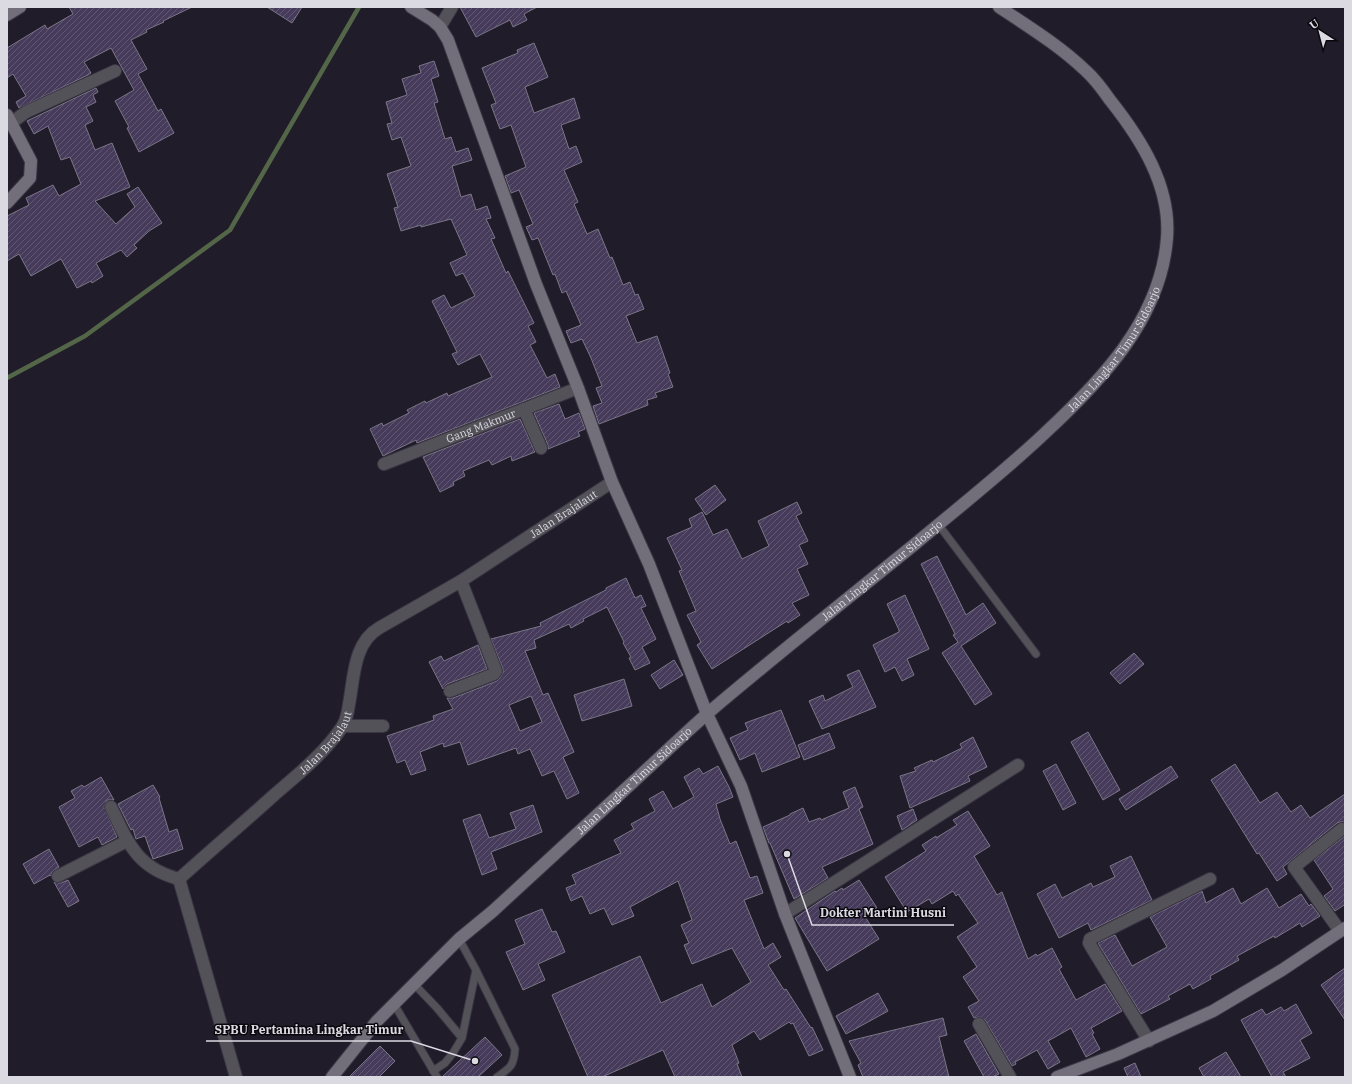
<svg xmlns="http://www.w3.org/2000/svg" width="1352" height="1084" font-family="'IBM Plex Serif',serif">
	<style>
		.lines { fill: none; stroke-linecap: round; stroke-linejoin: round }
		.stream { stroke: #536748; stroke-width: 4.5 }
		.building { fill: url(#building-hatch); stroke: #7b7687; fill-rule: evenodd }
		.lane-casing { stroke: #3b3644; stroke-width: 9 }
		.street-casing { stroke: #3b3644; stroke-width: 14 }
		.secondary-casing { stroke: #3b3644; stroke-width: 14 }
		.lane { stroke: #545259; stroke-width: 7 }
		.street { stroke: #545259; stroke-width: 12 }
		.secondary { stroke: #726f7a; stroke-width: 12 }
		.labels { text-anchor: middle; stroke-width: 3; stroke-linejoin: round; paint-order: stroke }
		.street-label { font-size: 11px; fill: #dbd9e2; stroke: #0a080d }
		.leader { fill: none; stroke: #dbd9e2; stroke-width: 1.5 }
		.callout-dot { fill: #dbd9e2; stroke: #0a080d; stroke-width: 1.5 }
		.callout-label { font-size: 12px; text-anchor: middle; font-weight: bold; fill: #dbd9e2; stroke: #0a080d; stroke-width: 3; stroke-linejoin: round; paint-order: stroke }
	</style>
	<defs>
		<pattern id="building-hatch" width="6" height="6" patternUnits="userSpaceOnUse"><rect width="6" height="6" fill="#463b5b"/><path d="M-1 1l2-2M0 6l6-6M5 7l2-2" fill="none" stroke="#605772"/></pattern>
	</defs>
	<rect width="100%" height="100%" fill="#211c2a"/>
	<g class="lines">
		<!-- stream -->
		<path class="stream" d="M7,378L85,336L230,230L359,7"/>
	</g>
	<!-- building -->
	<path class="building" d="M69,7H192L163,21L164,22L146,30L147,32L131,40L147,69L138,74L158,111L161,109L174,133L139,152L127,128L129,127L115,101L134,90L111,48L84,62L91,73L88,75L19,108L16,102L26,96L13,74L7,78V48L45,25L47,29L73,14Z
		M267,7H302L292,23Z
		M460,7H537L524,14L527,20L513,27L510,20L476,37Z
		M534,43L548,77L525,87L534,113L574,98L580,118L561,125L569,149L576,146L582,162L564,170L578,202L574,204L587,234L598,229L610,258L612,257L623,285L630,282L635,295L638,294L644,309L626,316L637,343L657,336L670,373L668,374L673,387L655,393L657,397L647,400L648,405L599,424L593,406L602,403L596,388L602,386L591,358L582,339L571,343L566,331L581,325L566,291L562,293L555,274L553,275L538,238L532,240L526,227L533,224L519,190L511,193L505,176L526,167L511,125L500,129L491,105L496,103L482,68L518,53L517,50Z
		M434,61L439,76L431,79L438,102L434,103L445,139L451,137L456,152L468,148L472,160L452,166L461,197L471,194L476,210L487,206L491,218L486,219L495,238L491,239L506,273L508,271L534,323L528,326L536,342L530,345L547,378L555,374L560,387L417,443L416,440L383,456L370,429L382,423L383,426L409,413L407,410L425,401L426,403L447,393L448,396L492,377L480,354L458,365L452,354L457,352L432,301L444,295L451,308L475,296L463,273L456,276L450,263L467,255L451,219L421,227V225L401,231L394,208L398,207L387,174L411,166L401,137L392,140L387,124L392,123L386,102L407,95L402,79L421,73L419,66Z
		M96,88L98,92L93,95L96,102L86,107L93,121L85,125L95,150L112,143L130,187L95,201L116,224L135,207L127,194L138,187L162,223L149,231L134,245L137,248L127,257L121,250L96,263L103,276L92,283L91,281L77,288L61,259L31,276L19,254L7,261V216L29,205L26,198L53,185L59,196L81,184L70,157L61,160L48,126L34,134L27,121Z
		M559,404L565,419L579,413L585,429L578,432L580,436L548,449V445L534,413Z
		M520,419L535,452L512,461L511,456L492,465L489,460L463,471L465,476L453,482L454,485L440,492L423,457Z
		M715,485L726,500L706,515L695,499Z
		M797,502L802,513L796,516L808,541L799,545L808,564L797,569L809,595L792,603L800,615L788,623L787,621L712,669L697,645L701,642L687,615L696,611L679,571L682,570L667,538L692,527L689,519L702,512L713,535L727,529L742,559L769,546L758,521Z
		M937,556L966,615L983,603L996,623L961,646L992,694L975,705L942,653L958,642L953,635L955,634L921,564Z
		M626,578L635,598L641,595L646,606L641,608L656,639L642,647L650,663L635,670L629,658L631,657L623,643L624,642L607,607L583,619L584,621L571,628L569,624L534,640L536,648L525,651L543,695L548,693L574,752L563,757L579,793L567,799L554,771L542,776L530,749L518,754L516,748L468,765L460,742L444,747L443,743L420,752L426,770L411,775L405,760L397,763L387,736L434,720L433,716L453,709L447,698H453L497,681L500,678L503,672V669L491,639L541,626L540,623L606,590V588ZM531,696L542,722L520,731L509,705Z
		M905,595L929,649L907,659L914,675L902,681L895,667L885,672L873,645L899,632V630L887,604Z
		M478,645L487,669L447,684L443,689L429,662L441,656L444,661Z
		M1134,653L1144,664L1120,684L1110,673Z
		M674,660L683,675L660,689L651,675Z
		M859,670L876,707L822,729L809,701L823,695L825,701L853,687L847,675Z
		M624,679L632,706L582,721L574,695Z
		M781,710L800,757L762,772L755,753L740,760L730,738L748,730L745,723Z
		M1088,732L1120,790L1103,800L1071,742Z
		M829,733L835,748L804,760L798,745Z
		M973,737L987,767L968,776L970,781L910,808L900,776L916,771L914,768L932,760L933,762L962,748L960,744Z
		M1056,764L1076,803L1063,810L1043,771Z
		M1235,764L1260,803L1277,792L1291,812L1301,805L1310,818L1345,794V822H1341L1337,823L1283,867L1287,874L1277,881L1259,853L1257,854L1211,780Z
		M718,766L729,787L733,797L716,804L720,819L730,844L736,841L750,878L757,876L763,893L744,900L764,949L773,943L781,957L768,965L784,990L786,989L811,1028L812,1027L823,1050L809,1056L793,1023L791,1024L789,1022L760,1040L754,1031L732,1045L739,1063L737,1064L742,1077H675L663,1050L602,1077H588L552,995L640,956L661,1003L702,984L712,1007L751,982L732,948L692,964L684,945L689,943L681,925L692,920L678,881L630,907L634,916L612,925L604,908L590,914L582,896L571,901L566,888L576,884L572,875L621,853L614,840L634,829L631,824L655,811L649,799L663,791L673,809L694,797L684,777L699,768L703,774Z
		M1171,766L1178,777L1126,810L1119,799Z
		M101,777L114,800H107L104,807L117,837L102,845L98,837L79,847L59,807L75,798L71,791L82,785L84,787Z
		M153,785L160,797L159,798L169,832L177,829L183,849L153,859L145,836L136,839L133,829L131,830L118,804Z
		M855,787L863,807L859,809L873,844L822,867L828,878L794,899L770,843H769L763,827L790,815V814L803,808L809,822L820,818L821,820L849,808L843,792Z
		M533,805L542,832L491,852L497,869L482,875L463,820L480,814L489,838L516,829L510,813Z
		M913,809L917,820L902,830L897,816Z
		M968,811L990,846L974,856L997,895L1002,892L1028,959L1036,954L1037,956L1052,948L1062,967L1059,969L1076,1000L1105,984L1122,1011L1091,1028L1094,1033L1092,1034L1100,1049L1086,1057L1071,1028L1048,1041L1060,1062L1048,1069L1037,1050L1015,1062L1016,1064L1012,1066L985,1020L979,1017L974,1018L968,1007L979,1001L963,977L977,967L957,937L978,923L958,894L956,896L953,891L932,904L929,899L907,912L885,877L926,851L922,845L936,836V838L957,825L953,820Z
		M1345,836V907L1344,905L1335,911L1324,896L1333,889L1314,860Z
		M49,849L59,867L52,872L51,876L50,875L34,884L23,864Z
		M1131,856L1152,900L1091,930L1088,923L1059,938L1037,894L1055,884L1062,898L1091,883L1093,887L1115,877L1110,866Z
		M68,880L79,901L68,907L54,882L61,883Z
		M859,880L877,908L864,915L879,939L827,971L795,918L835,891L836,892L842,888L843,890Z
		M1233,888L1241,904L1267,888L1279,908L1301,894L1309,906L1311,904L1320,916L1302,927L1300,923L1275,938L1274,936L1237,956L1239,960L1210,976L1211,979L1193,989L1190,984L1168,996L1170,999L1141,1014L1098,943L1115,935L1132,966L1167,947L1150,917L1202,891L1206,903Z
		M542,909L552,932L556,931L565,952L538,964L545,980L523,990L506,952L525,944L515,920Z
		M1345,968V1020L1321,985Z
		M878,993L888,1011L846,1034L836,1016Z
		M1296,1004L1312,1033L1300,1040L1310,1058L1283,1072L1286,1077H1272L1241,1020L1262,1009L1266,1015L1281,1007L1284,1011Z
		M943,1018L947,1035L939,1037L949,1077H863L858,1065L861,1063L849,1041Z
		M976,1034L999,1074L993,1077H984L964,1041Z
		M485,1037L502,1055L478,1077H442Z
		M380,1046L395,1061L379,1077H349Z
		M1226,1052L1241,1077H1204L1199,1068Z
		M1135,1063L1141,1077H1128L1124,1068Z"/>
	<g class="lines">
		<!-- lane casing -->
		<g class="lane-casing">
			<path id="lane" d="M938,524L1036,654
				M459,939L476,970L515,1049C514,1066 510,1068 497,1077
				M414,984L437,1008L462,1038
				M394,1004L437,1077
				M433,1071L445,1063L453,1053L462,1038L476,970"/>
		</g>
		<!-- street casing -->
		<g class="street-casing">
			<g id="street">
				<path d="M440,27L452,7"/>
				<path d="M11,123L26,112L115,71"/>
				<path d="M524,409L541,448"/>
				<path id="s1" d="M384,464L578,388"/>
				<path d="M450,691L494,674L496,671L461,581"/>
				<path d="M343,726H383"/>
				<path d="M111,807C128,843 137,868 179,879"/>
				<path d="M58,876L127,841"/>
				<path d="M785,914L1018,765"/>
				<path d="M1340,931L1294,867L1342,829"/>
				<path d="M979,1024L1010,1077"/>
				<path d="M1149,1041L1092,948L1089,943L1090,939L1210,879"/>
				<path id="s2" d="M236,1077L179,879C210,851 242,824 273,796C297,775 324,754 342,727C346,721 348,712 349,704C354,679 353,643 379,628L461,581L612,482"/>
			</g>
		</g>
		<!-- secondary casing -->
		<g class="secondary-casing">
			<g id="secondary">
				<path d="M411,7L432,20L440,27L448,40L536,284L578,388L612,482L649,564L707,714L741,786L785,914L850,1077"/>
				<path d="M7,15L20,7"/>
				<path d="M7,115L31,161L30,178L7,203"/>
				<path id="s3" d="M332,1077L377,1021L459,939L493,911C540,868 586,825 633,782C658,759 683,735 708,713C776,655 846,600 915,544C959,507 1004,472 1045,433C1101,381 1161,319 1167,238C1171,186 1141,139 1110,100C1103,90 1095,79 1086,71C1060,46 1029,27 999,7"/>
				<path d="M1057,1077L1118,1054L1213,1011L1282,970L1345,928"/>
			</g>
		</g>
		<!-- lane -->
		<use href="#lane" class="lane"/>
		<!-- street -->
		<use href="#street" class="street"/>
		<!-- secondary -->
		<use href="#secondary" class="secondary"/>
	</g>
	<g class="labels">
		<!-- street labels -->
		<g class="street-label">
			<text dy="4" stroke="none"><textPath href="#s3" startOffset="1072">Jalan Lingkar Timur Sidoarjo</textPath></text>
			<text dy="4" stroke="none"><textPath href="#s1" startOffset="104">Gang Makmur</textPath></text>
			<text dy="4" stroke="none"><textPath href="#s2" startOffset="755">Jalan Brajalaut</textPath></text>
			<text dy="4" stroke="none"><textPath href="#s3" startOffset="749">Jalan Lingkar Timur Sidoarjo</textPath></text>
			<text dy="4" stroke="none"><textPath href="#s2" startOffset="407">Jalan Brajalaut</textPath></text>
			<text dy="4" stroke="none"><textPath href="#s3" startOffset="424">Jalan Lingkar Timur Sidoarjo</textPath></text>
		</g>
	</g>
	<!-- callouts -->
	<path class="leader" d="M787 854L812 925H954M475 1061L411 1041H206"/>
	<g class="callout-dot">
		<circle cx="787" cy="854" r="4"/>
		<circle cx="475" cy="1061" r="4"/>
	</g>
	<g class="callout-label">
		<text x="883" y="917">Dokter Martini Husni</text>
		<text x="309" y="1034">SPBU Pertamina Lingkar Timur</text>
	</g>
	<!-- border -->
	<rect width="1352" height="1084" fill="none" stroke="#dbd9e2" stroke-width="16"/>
	<!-- north arrow -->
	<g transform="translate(1320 32) rotate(324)" stroke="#0a080d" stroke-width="3" paint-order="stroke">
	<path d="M0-3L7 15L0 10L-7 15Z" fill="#dbd9e2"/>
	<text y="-6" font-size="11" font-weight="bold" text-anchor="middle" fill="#dbd9e2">U</text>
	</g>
</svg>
